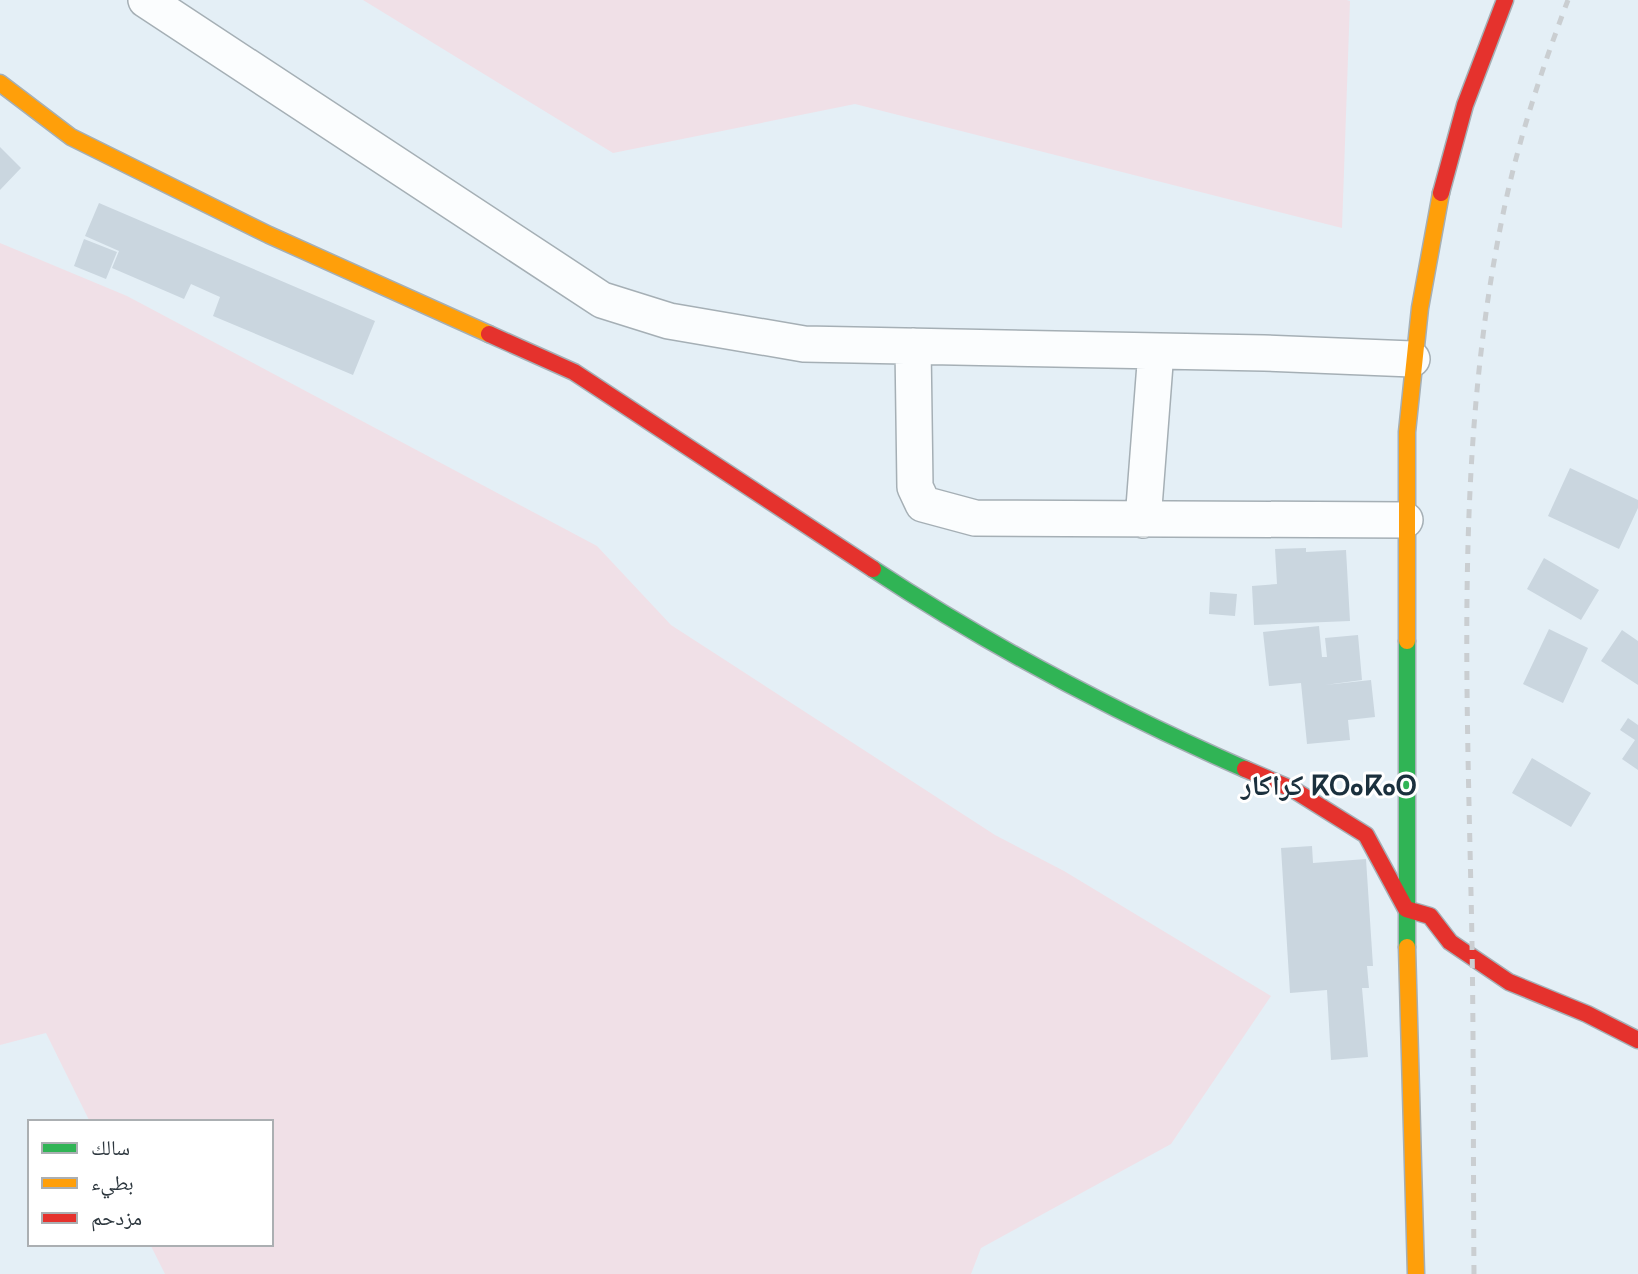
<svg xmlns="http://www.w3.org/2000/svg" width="1638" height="1274" font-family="'Space Grotesk','Noto Naskh Arabic','Noto Sans Tifinagh',sans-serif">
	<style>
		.green { fill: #f0e0e7 }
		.building { fill: #cad6df }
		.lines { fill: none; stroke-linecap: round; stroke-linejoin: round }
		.street-casing { stroke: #a5afb5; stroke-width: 38 }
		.fast-casing { stroke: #a5afb5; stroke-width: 19 }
		.slow-casing { stroke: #a5afb5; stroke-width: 19 }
		.jam-casing { stroke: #a5afb5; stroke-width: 19 }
		.street { stroke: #fbfdfe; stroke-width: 35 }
		.fast { stroke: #30b455; stroke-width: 16 }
		.slow { stroke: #ff9f0a; stroke-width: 16 }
		.jam { stroke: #e5322d; stroke-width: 16 }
		.rail { stroke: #caced1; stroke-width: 5; stroke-dasharray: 9 9; stroke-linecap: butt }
		.labels { text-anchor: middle; stroke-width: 6; stroke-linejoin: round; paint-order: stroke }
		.quarter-label { font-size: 28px; font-weight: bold; fill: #1b303d; stroke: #fff }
	</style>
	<rect width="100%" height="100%" fill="#e4eff6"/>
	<!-- green -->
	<path class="green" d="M363,0H1347L1350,1L1342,228L855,104L613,153Z
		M0,243L127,296L597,546L671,625L995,835L1064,871L1271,996L1171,1144L981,1248L971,1274H165L150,1244H271V1122H90L46,1033L0,1045Z"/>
	<!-- building -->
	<path class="building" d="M0,147L21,168L0,190Z
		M99,203L375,321L353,375L213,316L220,297L191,284L184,299L112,268L119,251L85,236Z
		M84,239L117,252L106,279L74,266Z
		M1570,468L1638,500V508L1619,549L1548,516Z
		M1306,548V552L1346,550L1350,621L1254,625L1252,586L1277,584L1275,549Z
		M1544,558L1599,590L1581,620L1527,589Z
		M1210,592L1237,594L1235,616L1209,614Z
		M1319,626L1322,657H1327L1325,638L1358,635L1362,680L1325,685L1371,680L1375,717L1348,720L1350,740L1307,744L1301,683L1269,686L1263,632Z
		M1549,629L1588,648L1563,703L1523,684Z
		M1622,630L1638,641V685L1601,661Z
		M1628,718L1638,725V770L1622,759L1635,740L1620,730Z
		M1532,758L1591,793L1571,827L1512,793Z
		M1312,846L1313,863L1366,859L1373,966H1367L1369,988H1362L1368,1057L1331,1060L1327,990L1290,993L1281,848Z"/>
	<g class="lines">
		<!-- street casing -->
		<g class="street-casing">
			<path id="street" d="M146,0L602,300L669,321L804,344L1264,353L1412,359
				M913,346L915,487L923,504L975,518L1405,520
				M1143,520L1156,351"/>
		</g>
		<!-- fast casing -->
		<g class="fast-casing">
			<path id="fast" d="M873,569C990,646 1117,713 1245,769
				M1407,641V947"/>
		</g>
		<!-- slow casing -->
		<g class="slow-casing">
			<path id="slow" d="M0,83L71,137L269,235L489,334
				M1407,641V432L1420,308L1441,193
				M1407,947L1416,1274"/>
		</g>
		<!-- jam casing -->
		<g class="jam-casing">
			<path id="jam" d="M1441,193L1465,105L1505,0
				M489,334L574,372L873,569
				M1245,769L1294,790L1366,835L1406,909L1430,916L1450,942L1509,982L1587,1014L1638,1040"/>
		</g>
		<!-- street -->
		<use href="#street" class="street"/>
		<!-- fast -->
		<use href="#fast" class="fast"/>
		<!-- slow -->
		<use href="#slow" class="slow"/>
		<!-- jam -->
		<use href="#jam" class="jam"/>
		<!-- rail -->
		<path class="rail" d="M1474,1274C1473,1147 1474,1020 1471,893C1466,658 1456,422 1508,191C1523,126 1544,63 1568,0"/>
	</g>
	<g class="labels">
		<!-- quarter labels -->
		<g class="quarter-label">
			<text x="1329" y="795">كراكار ⴽⵔⴰⴽⴰⵔ</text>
		</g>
	</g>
	<!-- legend -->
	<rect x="28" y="1120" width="245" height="126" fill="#ffffff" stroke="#abafb2" stroke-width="2"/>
	<rect x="42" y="1143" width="35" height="10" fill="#30b455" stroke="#abafb2" stroke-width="2"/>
	<text x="91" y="1155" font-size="21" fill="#2d373e">سالك</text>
	<rect x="42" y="1178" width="35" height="10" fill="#ff9f0a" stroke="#abafb2" stroke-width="2"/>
	<text x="91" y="1190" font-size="21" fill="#2d373e">بطيء</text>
	<rect x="42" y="1213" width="35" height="10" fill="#e5322d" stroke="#abafb2" stroke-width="2"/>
	<text x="91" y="1225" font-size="21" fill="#2d373e">مزدحم</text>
</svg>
